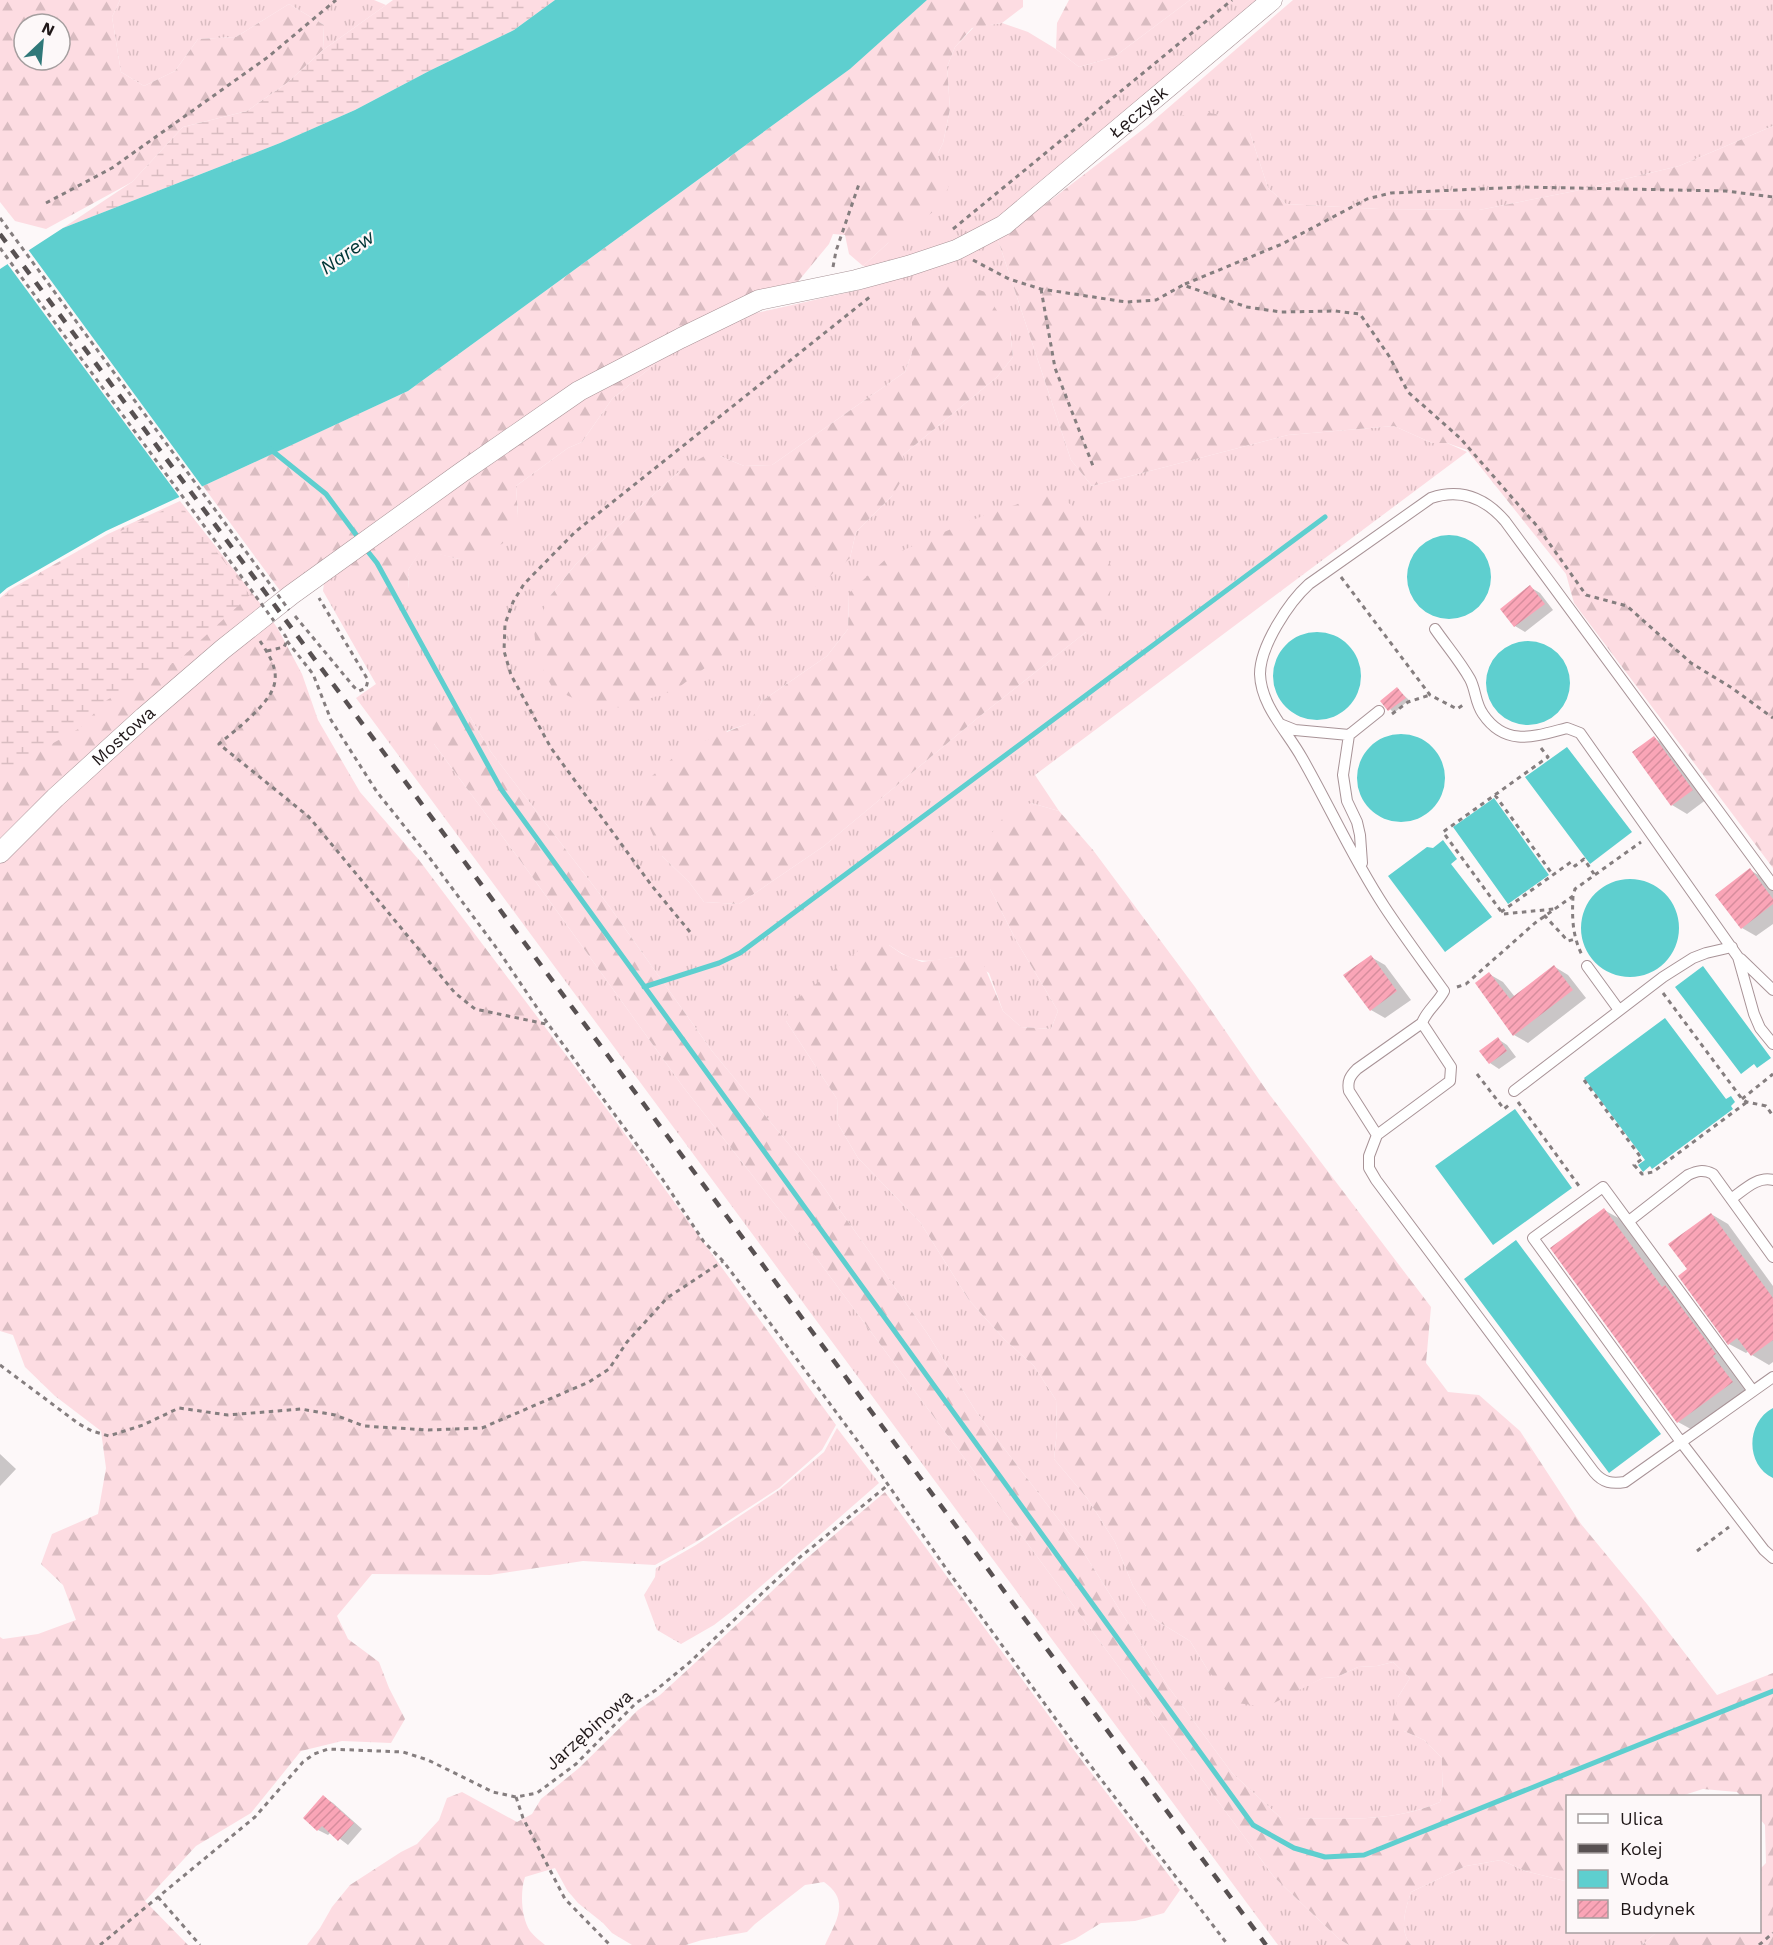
<svg xmlns="http://www.w3.org/2000/svg" width="1773" height="1945" font-family="'Work Sans',sans-serif">
	<style>
		.grass { fill: url(#grass-tufts); fill-rule: evenodd }
		.forest { fill: url(#forest-firs); fill-rule: evenodd }
		.wetland { fill: url(#wetland-marsh) }
		.water { fill: #5ecfcf }
		.pier { fill: #fdf8f9 }
		.shadow { fill: #0003 }
		.lines { fill: none; stroke-linecap: round; stroke-linejoin: round }
		.stream { stroke: #5ecfcf; stroke-width: 5 }
		.building { fill: url(#building-hatch) }
		.lane-casing { stroke: #a89397; stroke-width: 12 }
		.street-casing { stroke: #a89397; stroke-width: 21 }
		.path { stroke: #857e7f; stroke-width: 3; stroke-dasharray: 4.5 4.5; stroke-linecap: butt }
		.lane { stroke: #fff; stroke-width: 10 }
		.street { stroke: #fff; stroke-width: 20 }
		.rail { stroke: #585152; stroke-width: 4.5; stroke-dasharray: 10 10; stroke-linecap: butt }
		.path-bridge { stroke: #857e7f; stroke-width: 3; stroke-dasharray: 4.5 4.5; stroke-linecap: butt }
		.labels { text-anchor: middle; stroke-width: 4.5; stroke-linejoin: round; paint-order: stroke }
		.street-label { font-size: 18px; fill: #201819; stroke: #fdf8f9 }
		.water-label { font-size: 20px; font-style: italic; fill: #003636; stroke: #fdf8f9 }
	</style>
	<defs>
		<pattern id="grass-tufts" width="24" height="20" patternUnits="userSpaceOnUse" patternTransform="scale(1.5)"><rect width="24" height="20" fill="#fddce2"/><path d="M3 7l-1-3M5 7V3M7 7l1-3M15 17l-1-3M17 17v-4M19 17l1-3" fill="none" stroke="#d9bcc1"/></pattern>
		<pattern id="forest-firs" width="22" height="20" patternUnits="userSpaceOnUse" patternTransform="scale(1.5)"><rect width="22" height="20" fill="#fddce2"/><path d="M5 1l3.5 6h-7zM16 11l3.5 6h-7z" fill="#d9bcc1"/></pattern>
		<pattern id="wetland-marsh" width="20" height="14" patternUnits="userSpaceOnUse" patternTransform="scale(1.5)"><rect width="20" height="14" fill="#fddce2"/><path d="M1 5h8M5 5V1M11 12h8M15 12V8" fill="none" stroke="#d9bcc1"/></pattern>
		<pattern id="building-hatch" width="6" height="6" patternUnits="userSpaceOnUse" patternTransform="scale(1.5)"><rect width="6" height="6" fill="#faa5b7"/><path d="M-1 1l2-2M0 6l6-6M5 7l2-2" fill="none" stroke="#d68d9d"/></pattern>
	</defs>
	<rect width="100%" height="100%" fill="#fdf8f9"/>
	<!-- grass -->
	<path class="grass" d="M120,0H374L386,5L323,50L324,25L289,4L236,37L198,39L175,71L144,86L121,72L112,17Z
		M1190,0H1259L997,237L1071,460L1092,486L1288,435L1394,426L1432,443H1447L1467,452L1035,775L1059,811L1031,803L990,889L1017,942L1058,1011L1051,1029L1021,1027L1003,1011L989,973L960,956C926,962 919,966 889,945L786,1021L837,1099L838,1124L858,1158L920,1222L969,1300L1004,1339L1034,1366L1056,1400L1057,1431L1054,1459L1087,1498L1115,1542L1133,1586L1154,1619L1190,1641L1209,1672L1297,1690L1323,1678L1337,1677L1358,1667L1377,1666L1393,1662L1410,1678L1398,1697L1404,1731L1424,1740L1442,1758C1441,1775 1445,1787 1440,1802C1391,1824 1334,1818 1281,1818L1232,1773L1167,1685L1082,1550L977,1413L927,1333L820,1182L712,1051L609,906L491,752L466,710L434,744L528,871L684,1088L806,1244L1274,1877L1339,1939L1349,1945H1278L356,698L376,684L323,591L324,583L350,560L409,589L408,570L421,549L459,559L518,516L516,486L568,448L582,442L612,399L671,351L713,326L756,313L863,289L884,273L863,266L888,243L938,173V153L943,143L950,109L947,67L955,47L974,27L1002,23L1028,32L1056,49L1079,67L1114,57ZM912,322L1010,331L1013,357L997,377L903,455L892,496L856,532L850,558L550,596L576,564L681,470L720,456L744,466L772,465L905,372L912,353ZM849,593L1086,632L980,716L824,846L739,904L704,902L689,882L662,856L727,731L750,723L762,701L827,656L848,629Z
		M1293,0H1773V126L1679,166L1575,191L1479,210L1379,209L1286,204L1268,188L1250,133L1146,127Z
		M837,1428L879,1483L736,1608L714,1625L681,1644L657,1630L644,1595L655,1577L656,1568L696,1545L779,1490L824,1452Z
		M1501,1860L1525,1871L1565,1881L1567,1880L1568,1932H1657L1642,1945H1411C1398,1930 1406,1908 1411,1892L1466,1866Z"/>
	<!-- forest -->
	<path class="forest" d="M0,0H120L112,17L121,72L144,86L175,71L198,39L236,37L289,4L324,25L323,50L287,83L247,111L183,127L132,182L46,229L15,221L0,202ZM24,24H60V60H24Z
		M927,0H1023V7L1002,23L972,28L955,47L947,67L950,109L943,143L938,153V173L949,187L933,212L888,243L863,266L849,254L845,235L833,234L829,244L796,284L756,313L713,326L671,351L612,399L582,442L568,448L516,486L518,516L511,538L497,547L459,559L421,550L408,570L409,589L399,600L380,603L355,576L349,558L281,592L203,486L408,391L850,69Z
		M1069,0H1190L1114,57L1079,67L1056,49L1057,23Z
		M1197,111L1221,115L1250,133L1268,188L1286,204L1379,209L1479,210L1575,191L1679,166L1773,126V868L1574,603L1566,574L1467,450L1447,443H1432L1394,426L1288,435L1092,486L1071,460L997,237L1013,229L1146,127Z
		M952,280L985,292L1010,331L1013,357L997,377L903,455L906,473L892,496L856,532L850,558L830,576L675,690L622,708L582,702L553,689L537,658L534,630L550,596L576,564L681,470L706,455L720,456L744,466L772,465L905,372L912,353V322L929,295Z
		M1055,491L1079,512L1111,566L1109,610L1086,632L980,716L824,846L739,904L704,902L689,882L662,856L643,812L652,776L682,750L749,723L762,701L827,656L848,629L849,593L888,557L969,521Z
		M180,501L263,607L278,629L302,674L318,720L360,792L419,860L609,1112L836,1425L822,1450L779,1488L696,1542L655,1565L583,1561L490,1575L372,1574L337,1616L348,1639L379,1662L389,1688L405,1719L391,1743L342,1741L301,1751L251,1813L196,1846L145,1901L188,1945H0V1637L3,1639L38,1634L76,1620L63,1585L41,1564L52,1534L98,1514L106,1468L101,1431L55,1396L25,1367L13,1335L0,1331V598L9,590L108,534Z
		M441,704L466,710L491,752L609,906L712,1051L820,1182L927,1333L977,1413L1082,1550L1167,1685L1232,1773L1281,1818C1333,1818 1392,1824 1440,1802C1445,1787 1441,1775 1442,1758L1424,1740L1404,1731L1392,1722L1398,1697L1410,1678L1393,1662L1377,1666L1358,1667L1337,1677L1323,1678L1266,1707L1237,1703L1209,1672L1190,1641L1154,1619L1133,1586L1115,1542L1087,1498L1054,1459L1057,1431L1056,1400L1034,1366L1004,1339L969,1300L920,1222L858,1158L838,1124L837,1099L786,1021L788,1006L872,940L889,945L902,954L922,962L960,956L981,958L1003,1011L1021,1027L1051,1029L1058,1011L1017,942L990,889L985,842L1006,814L1031,803L1059,811L1093,850L1195,987L1269,1094L1431,1307L1426,1363L1448,1392L1479,1395L1520,1431L1581,1524L1647,1604L1717,1695L1773,1673V1945H1642L1657,1932H1760V1869L1766,1863L1765,1825L1760,1819V1796H1741L1737,1792L1703,1789L1681,1796H1568L1567,1880L1565,1881L1525,1871L1501,1860L1466,1866L1411,1892C1406,1908 1398,1930 1411,1945H1349L1339,1939L1274,1877L806,1244L684,1088L528,871L434,744L431,713Z
		M885,1492L1071,1746L1180,1890L1164,1913L1135,1921L1101,1923L1075,1939L1059,1945H825C836,1921 851,1901 824,1882L805,1885L755,1924L747,1932L702,1940L686,1945H632L612,1933L603,1923L578,1903L567,1890L555,1868L525,1877C520,1892 521,1917 530,1931C534,1936 540,1941 545,1945H307L320,1928L332,1907L350,1885L401,1852L417,1844L439,1820L447,1798L462,1792L517,1822L532,1814L541,1799L579,1768L638,1710L660,1695L744,1618L800,1564Z"/>
	<!-- wetland -->
	<path class="wetland" d="M393,0H555L514,30L431,70L355,110L280,143L63,228L132,182L183,127L247,111L287,83L323,50Z
		M179,503L250,595L179,660L107,700L80,728L0,773V600L9,592L108,537Z"/>
	<!-- water -->
	<path class="water" d="M555,0H927L850,69L408,391L106,531L7,588L0,594V269L63,228L280,143L355,110L431,70L514,30Z
		M1407 577a42 42 0 1 1 84 0a42 42 0 1 1-84 0Z
		M1273 676a44 44 0 1 1 88 0a44 44 0 1 1-88 0Z
		M1486 683a42 42 0 1 1 84 0a42 42 0 1 1-84 0Z
		M1357 778a44 44 0 1 1 88 0a44 44 0 1 1-88 0Z
		M1567,747L1632,832L1590,864L1525,777Z
		M1494,798L1549,875L1508,904L1453,827Z
		M1443,840L1457,859L1451,864L1492,917L1445,952L1388,876L1427,847L1433,848Z
		M1581 928a49 49 0 1 1 98 0a49 49 0 1 1-98 0Z
		M1703,966L1771,1058L1757,1068L1754,1064L1741,1074L1675,987Z
		M1665,1018L1726,1099L1731,1096L1735,1102L1731,1106L1733,1109L1652,1169L1650,1166L1643,1172L1638,1165L1645,1160L1584,1078Z
		M1515,1109L1572,1188L1493,1245L1435,1166Z
		M1516,1240L1661,1434L1609,1473L1464,1279Z
		M1773,1408V1478C1745,1465 1746,1422 1773,1408Z"/>
	<!-- pier -->
	<path class="pier" d="M27,248L204,489L181,499L6,262Z"/>
	<!-- shadow -->
	<path class="shadow" d="M1530,587L1540,593L1553,610L1525,632L1515,626L1502,609Z
		M1397,689L1409,700L1394,713L1382,701Z
		M1654,738L1668,746L1707,799L1687,814L1672,805Z
		M1750,870L1765,879L1773,890V924L1756,936L1742,928Z
		M1371,957L1385,965L1411,1000L1385,1018L1371,1010Z
		M1555,967L1568,975L1586,998L1528,1043L1514,1035L1489,974L1503,982L1515,997Z
		M1498,1039L1507,1045L1516,1057L1499,1069L1490,1063Z
		M1604,1210L1624,1221L1752,1394L1698,1433L1678,1422Z
		M1711,1214L1728,1224L1773,1286V1362L1769,1365L1752,1355L1749,1351L1746,1353L1729,1344L1689,1270Z
		M0,1454L16,1469L0,1486Z
		M324,1797L333,1803L362,1829L348,1845L331,1832L328,1835L318,1830L305,1818Z"/>
	<g class="lines">
		<!-- stream -->
		<path class="stream" d="M270,449L326,494L360,540
			M365,548L377,563L501,789L1253,1825L1294,1848L1325,1857L1364,1855L1773,1691
			M644,987L719,963L740,953L1325,517"/>
	</g>
	<!-- building -->
	<path class="building" d="M1530,585L1545,604L1514,627L1500,609Z
		M1397,687L1406,698L1388,711L1380,701Z
		M1654,736L1693,790L1671,806L1632,752Z
		M1750,868L1773,899V904L1741,929L1715,895Z
		M1371,955L1397,991L1370,1011L1343,975Z
		M1554,965L1573,990L1513,1036L1475,983L1489,972L1510,999Z
		M1498,1037L1507,1051L1489,1064L1479,1051Z
		M1604,1208L1662,1287L1665,1285L1716,1354L1713,1356L1733,1382L1677,1423L1550,1248Z
		M1711,1213L1773,1298V1340L1751,1356L1737,1338L1728,1345L1678,1276L1687,1269L1668,1244Z
		M323,1795L354,1823L338,1841L322,1826L317,1831L303,1818Z"/>
	<g class="lines">
		<!-- lane casing -->
		<g class="lane-casing">
			<path id="lane" d="M1435,629C1446,645 1460,661 1470,679C1476,690 1475,703 1483,714C1506,748 1536,736 1567,728L1580,733L1738,957L1754,1014L1760,1028L1773,1044
				M1280,724L1295,730L1349,735L1379,711
				M1349,735L1343,775L1347,801L1357,822L1360,835L1362,863
				M1773,885L1505,521C1485,498 1461,488 1431,498L1309,584C1289,602 1260,646 1260,674C1261,706 1287,731 1302,758C1330,807 1353,859 1384,906C1403,935 1424,963 1444,991C1438,1003 1426,1011 1422,1023L1451,1067L1450,1081L1377,1135L1369,1156V1168L1376,1180L1594,1472C1603,1483 1612,1484 1625,1482L1773,1377
				M1741,959L1773,990
				M1587,966L1619,1010
				M1514,1091L1663,977L1693,958L1706,953L1732,947
				M1377,1135L1349,1091C1347,1081 1350,1076 1357,1069L1422,1023
				M1731,1199C1744,1190 1757,1176 1773,1180
				M1629,1221L1688,1175C1697,1171 1703,1169 1713,1174L1773,1257
				M1753,1391L1603,1187L1533,1238L1681,1442L1764,1550L1773,1558"/>
		</g>
		<!-- street casing -->
		<g class="street-casing">
			<g id="street">
				<path id="s1" d="M0,853L55,798L144,717L223,649L291,595L462,472L579,391L681,338L759,300L856,280L908,266L956,250L1004,225L1272,0"/>
			</g>
		</g>
		<!-- path -->
		<path class="path" d="M46,203L112,168L268,57L336,0
			M953,229L1232,0
			M973,260L1009,279L1041,289L1126,302L1156,300L1183,285L1247,307L1281,312L1335,311L1360,314L1389,356L1408,392L1460,438L1537,526L1586,595L1627,606L1691,663L1732,688L1773,718
			M833,267L836,251L859,184
			M1185,284L1282,244L1367,199L1391,193L1523,187L1726,191L1773,197
			M1041,289L1055,368L1093,466
			M1341,577L1430,695L1457,709L1463,705
			M295,616L354,687L359,691L366,688L368,680L319,598
			M260,641C267,652 277,666 275,680C274,702 235,730 219,744L309,817L455,993L475,1009L546,1024
			M287,641L313,674L331,720L377,792L429,857L498,950L548,1024L663,1180L704,1242L723,1261L767,1319L862,1447L945,1567L1074,1744L1228,1945
			M267,651L284,647L286,643V637L279,627
			M1392,714L1408,702L1430,695
			M1541,748L1548,757L1443,832L1503,914L1554,909
			M1495,795L1553,875
			M1573,896C1572,917 1572,935 1582,955
			M1501,912L1571,862L1575,866L1584,859L1594,874
			M1544,915L1568,941L1575,939
			M690,932L652,886L551,748L511,675L504,651L505,624L513,602L524,584L575,532L871,296
			M1457,987L1466,984L1535,923L1573,896L1575,889L1641,842
			M1663,993L1742,1099L1747,1102L1766,1106L1773,1116
			M1477,1074L1504,1109L1510,1104
			M1584,1080L1642,1159L1634,1165L1642,1174L1653,1172L1747,1102
			M1742,1099L1773,1074
			M1518,1102L1579,1186
			M0,1365L79,1424L92,1431L109,1436L143,1425L179,1408L228,1415L301,1409L335,1415L364,1426L428,1430L482,1428L589,1382L609,1369L627,1342L667,1298L723,1261
			M1697,1551L1729,1527
			M516,1797L523,1818L565,1899L610,1945
			M158,1897L200,1945
			M100,1945L255,1817L303,1762L314,1754L328,1749L403,1752L428,1760L493,1792L516,1797L537,1793L576,1764L636,1703L656,1690L690,1662L799,1558L888,1485
			M1759,1945L1773,1933"/>
		<!-- lane -->
		<use href="#lane" class="lane"/>
		<!-- street -->
		<use href="#street" class="street"/>
		<!-- rail -->
		<path class="rail" d="M0,234L1266,1945"/>
		<!-- path-bridge -->
		<path class="path-bridge" d="M0,218L289,610
			M0,248L274,621"/>
	</g>
	<g class="labels">
		<!-- street labels -->
		<g class="street-label">
			<text dy="6" stroke="none"><textPath href="#s1" startOffset="1377">Łęczysk</textPath></text>
			<text dy="6" stroke="none"><textPath href="#s1" startOffset="170">Mostowa</textPath></text>
			<text transform="translate(589 1730) rotate(-42)" y="6">Jarzębinowa</text>
		</g>
		<!-- water labels -->
		<g class="water-label">
			<text transform="translate(347 252) rotate(-35)" y="7">Narew</text>
		</g>
	</g>
	<!-- legend -->
	<rect x="1566" y="1795" width="195" height="138" fill="#fdf8f9" stroke="#a59e9f" stroke-width="1.5"/>
	<rect x="1578" y="1814" width="30" height="9" fill="#ffffff" stroke="#a59e9f" stroke-width="1.5"/>
	<text x="1620" y="1825" font-size="18" fill="#201819">Ulica</text>
	<rect x="1578" y="1844" width="30" height="9" fill="#585152" stroke="#a59e9f" stroke-width="1.5"/>
	<text x="1620" y="1855" font-size="18" fill="#201819">Kolej</text>
	<rect x="1578" y="1870" width="30" height="18" fill="#5ecfcf" stroke="#a59e9f" stroke-width="1.5"/>
	<text x="1620" y="1885" font-size="18" fill="#201819">Woda</text>
	<rect x="1578" y="1900" width="30" height="18" fill="url(#building-hatch)" stroke="#a59e9f" stroke-width="1.5"/>
	<text x="1620" y="1915" font-size="18" fill="#201819">Budynek</text>
	<!-- north arrow -->
	<g transform="translate(42 42) rotate(26)"><circle r="28" fill="#fdf8f9" stroke="#a59e9f" stroke-width="1.5"/>
	<path d="M0-4.5L10 22L0 15L-10 22Z" fill="#2f7879"/>
	<text y="-9" font-size="16" font-weight="bold" text-anchor="middle" fill="#201819">N</text>
	</g>
</svg>
